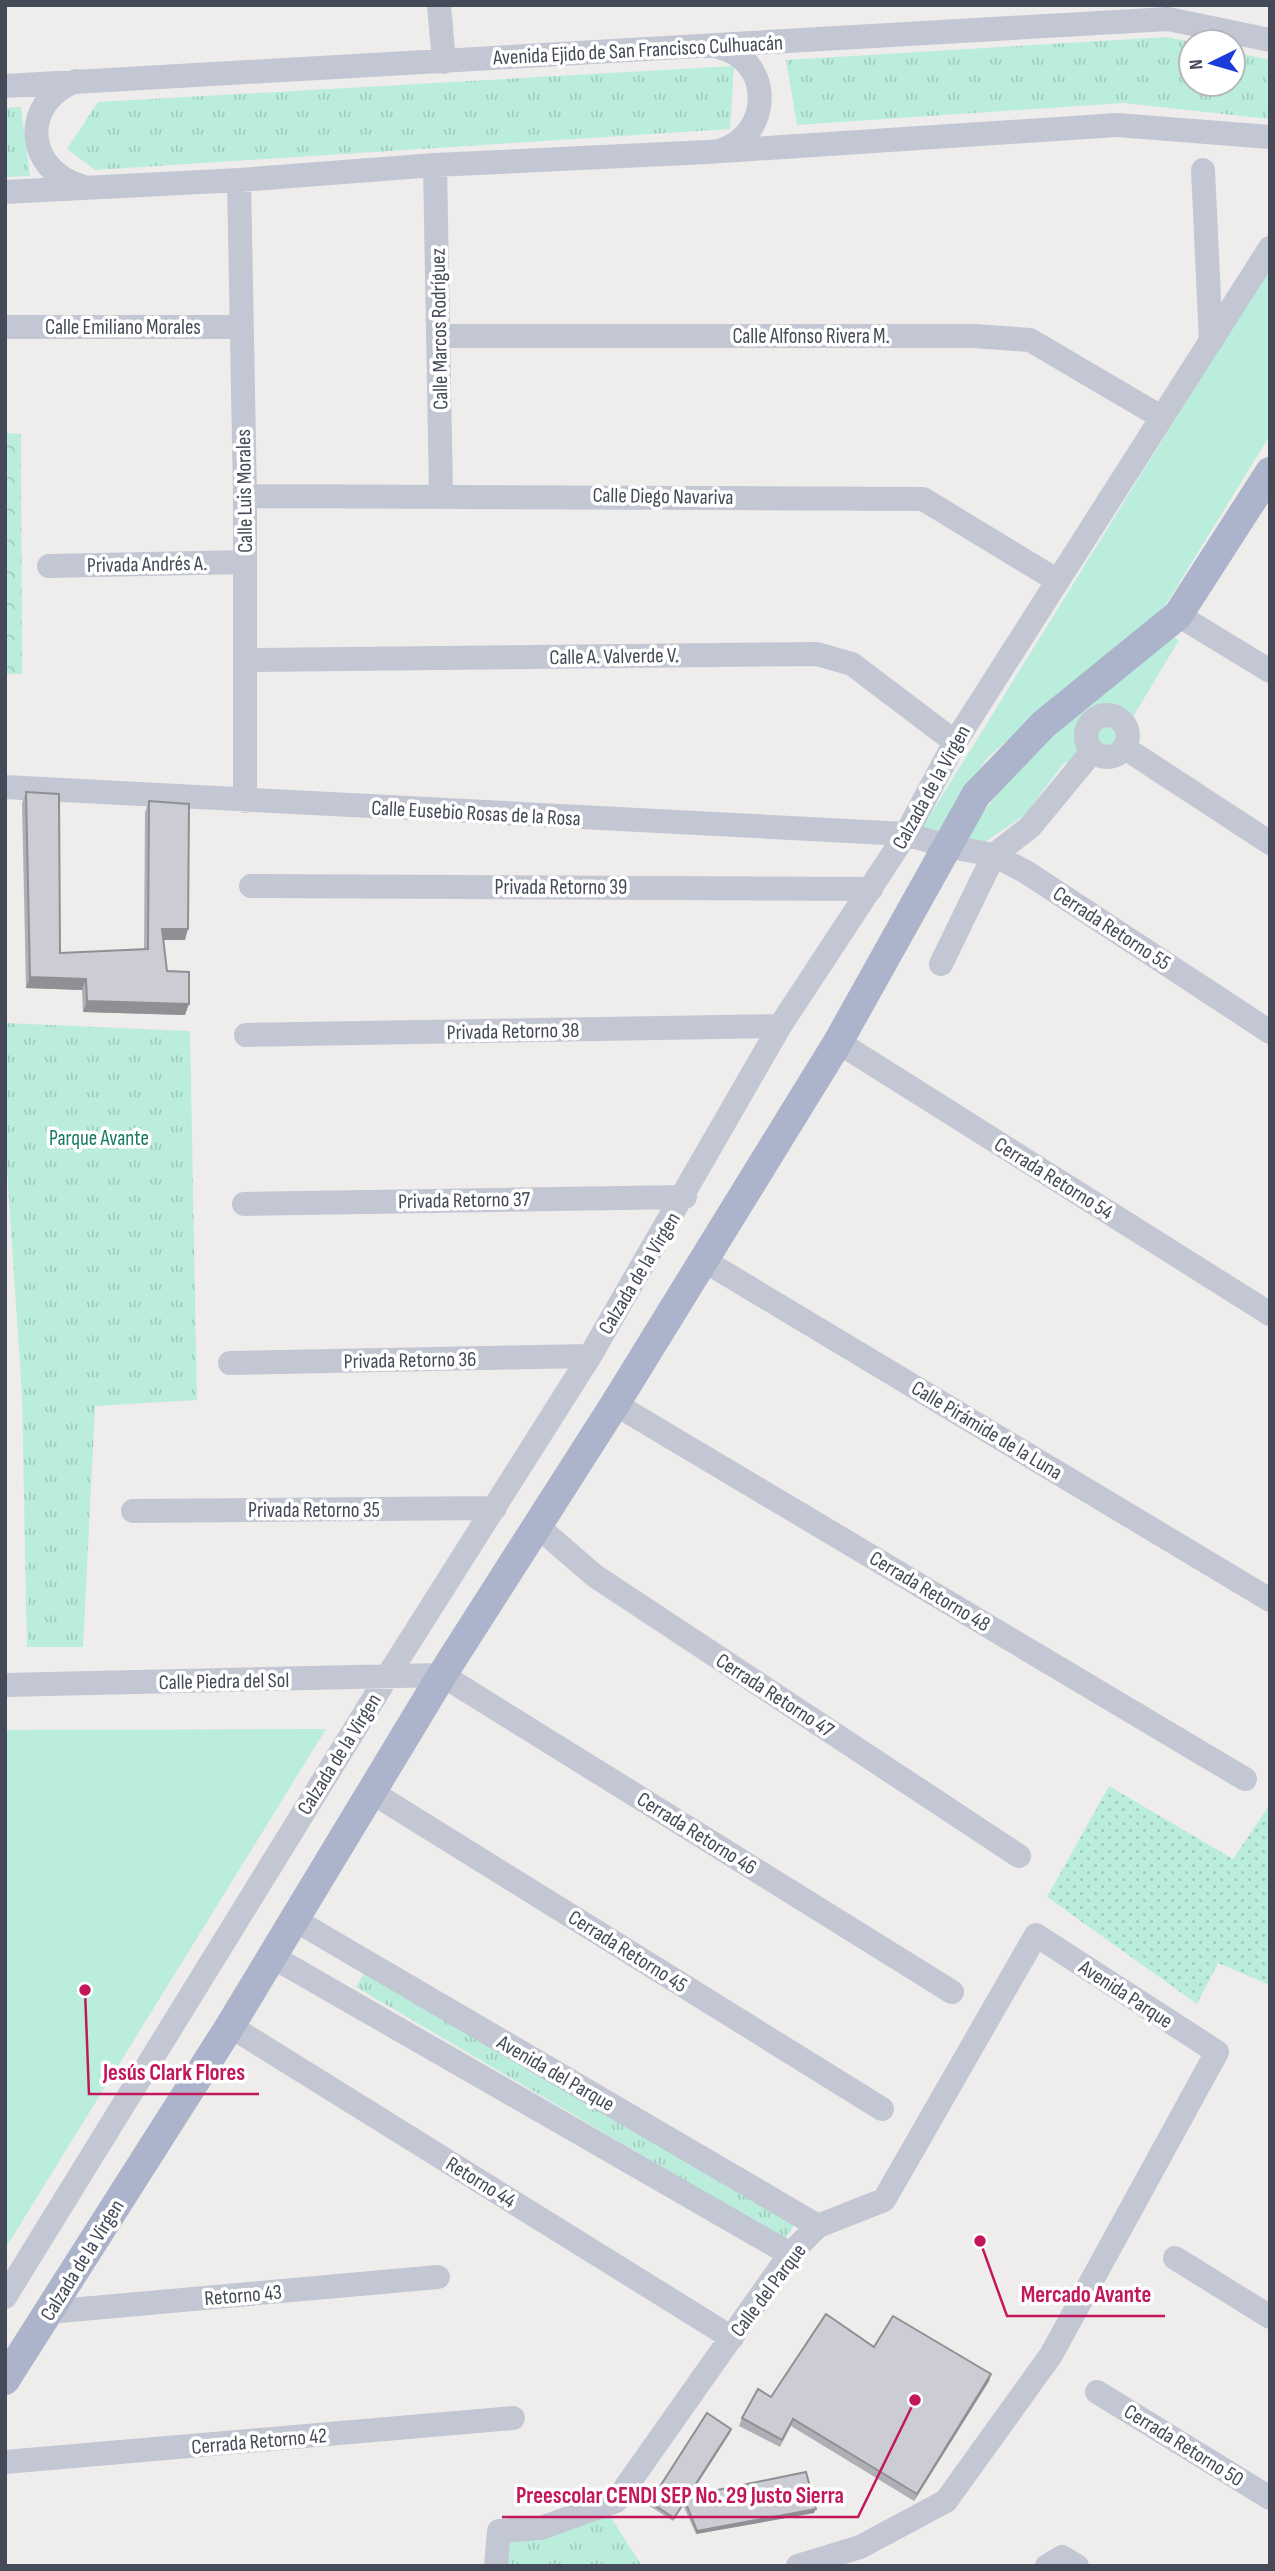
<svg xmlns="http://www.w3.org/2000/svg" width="1275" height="2571" font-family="'Sofia Sans Condensed',sans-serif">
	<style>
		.grass { fill: #baeddb }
		.forest { fill: url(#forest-crowns) }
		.park { fill: url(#park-tufts) }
		.garden { fill: url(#garden-dots) }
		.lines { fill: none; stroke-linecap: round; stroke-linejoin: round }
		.minor { stroke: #c3c7d4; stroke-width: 24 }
		.major { stroke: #acb4cb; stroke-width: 30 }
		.wall { fill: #afb0b6 }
		.shaded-wall { fill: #8f9094 }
		.building { fill: #cccdd4; stroke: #8f9094; stroke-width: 2 }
		.labels { text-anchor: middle; stroke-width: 7; stroke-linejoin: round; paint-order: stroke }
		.street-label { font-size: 21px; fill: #454a59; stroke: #fff }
		.park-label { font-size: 21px; fill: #177962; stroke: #fff }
		.leader { fill: none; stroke: #c2185b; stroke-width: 2.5 }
		.callout-dot { fill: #c2185b; stroke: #fff; stroke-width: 2.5 }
		.callout-label { font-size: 23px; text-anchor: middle; font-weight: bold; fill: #c2185b; stroke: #fff; stroke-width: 7; stroke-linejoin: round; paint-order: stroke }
	</style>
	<defs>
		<pattern id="forest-crowns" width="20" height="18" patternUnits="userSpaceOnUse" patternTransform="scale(1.75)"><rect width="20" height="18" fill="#baeddb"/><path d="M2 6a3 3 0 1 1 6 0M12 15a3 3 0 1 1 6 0" fill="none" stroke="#a1cdbe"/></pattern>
		<pattern id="park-tufts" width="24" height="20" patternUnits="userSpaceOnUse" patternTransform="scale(1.75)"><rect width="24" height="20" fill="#baeddb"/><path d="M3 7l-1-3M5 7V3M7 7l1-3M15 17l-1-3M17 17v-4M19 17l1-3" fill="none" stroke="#a1cdbe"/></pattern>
		<pattern id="garden-dots" width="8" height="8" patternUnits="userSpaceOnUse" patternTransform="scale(1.75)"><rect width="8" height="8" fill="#baeddb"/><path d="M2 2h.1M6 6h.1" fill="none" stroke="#a1cdbe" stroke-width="1.8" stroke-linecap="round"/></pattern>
	</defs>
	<rect width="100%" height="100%" fill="#efedec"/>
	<!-- grass -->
	<path class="grass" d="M1270,266V435L1165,606L987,758L934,842L919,833Z
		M1171,636L1179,640L1118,742L1063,764L1025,815L976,848L960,842L1031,752Z
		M326,1729L5,2249V1730Z"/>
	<!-- forest -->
	<path class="forest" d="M5,433L21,434L22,674H5Z"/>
	<!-- park -->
	<path class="park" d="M1167,37L1191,42V84H1233V52L1270,60V119L1123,103L797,125L786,60Z
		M734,66L730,129L95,170L67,149L98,102Z
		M21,107L30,176L5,177V108Z
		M5,1023L190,1031L197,1400L95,1406L83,1647H27L22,1395L5,1140Z
		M364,1973L794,2225L785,2239L356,1987Z
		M610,2516L642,2566H505L507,2537Z"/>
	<!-- garden -->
	<path class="garden" d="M1109,1786L1233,1859L1270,1804V1985L1218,1963L1197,2004L1047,1897Z"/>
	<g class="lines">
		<!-- minor -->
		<path class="minor" d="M439,5L444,62
			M718,47C773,59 773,133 722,150
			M76,81C20,102 25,170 81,186
			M5,86L1168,19L1270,40
			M435,165L441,494
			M1203,170L1211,342
			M239,180L245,496V801
			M5,192L239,180L435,165L707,152L1117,125L1270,137
			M5,327H241
			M439,336H974L1030,340L1161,417
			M245,496L923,499L1058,581
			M49,566L245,562
			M1178,615L1270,671
			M246,660L817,654L852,664L955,742
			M1086 736a21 21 0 1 1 42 0a21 21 0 1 1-42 0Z
			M1125,748L1270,843
			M5,787L906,834L946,846L994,855L1026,872L1270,1032
			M251,886L871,889
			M941,964L994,855L1030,827L1092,752
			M246,1035L780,1026
			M838,1042L1270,1314
			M244,1204L685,1197
			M703,1260L1270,1600
			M230,1363L590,1356
			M615,1404L1245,1779
			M133,1511L495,1508
			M537,1526L595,1576L1019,1856
			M5,1685L442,1675L952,1992
			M373,1793L882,2109
			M295,1920L818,2226
			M273,1957L790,2254
			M230,2026L732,2338
			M1175,2258L1270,2317
			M5,2297L387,1677L590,1356L780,1026L906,834L955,742L1270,248
			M48,2312L438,2277
			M1097,2392L1270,2498
			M5,2462L513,2418
			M496,2566L499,2531L541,2528L616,2501L790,2254L818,2226L884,2200L1036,1935L1217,2052L1051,2355L946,2501L860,2547L798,2566
			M1047,2566L1062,2557L1077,2566"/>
		<!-- major -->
		<path class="major" d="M5,2380L230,2026L442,1675L615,1404L838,1042L976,795L1044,724L1178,615L1270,472"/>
	</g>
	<!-- wall -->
	<path class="wall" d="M26,792L60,953L144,949L145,812L149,801L185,940H164L167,971L185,1015L83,1012L82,990L26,988L22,803Z
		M874,2347L991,2374L989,2381L914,2501L791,2426L780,2447L739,2426L742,2418L771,2397Z
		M731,2429L689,2496L814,2513L696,2534L683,2505L673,2521L648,2505L650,2502Z"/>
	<!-- shaded-wall -->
	<path class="shaded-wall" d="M162,929H188L185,940H158Z
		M30,977L86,979L82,990L26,988Z
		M87,1001L189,1004L185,1015L83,1012Z
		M991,2374L989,2381L914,2501L917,2494Z
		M731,2429L730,2433L687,2500L688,2496Z
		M816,2509L814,2513L696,2534L697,2531Z"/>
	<!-- building -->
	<path class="building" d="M26,792L59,794L60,953L148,949L149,801L189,804L188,929H162L167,971L189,972V1004L87,1001L86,979L30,977Z
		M826,2314L874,2347L893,2316L991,2374L917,2494L793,2419L782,2440L742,2418L758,2389L771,2397Z
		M707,2413L731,2429L688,2496L806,2472L816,2509L697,2531L685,2501L674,2518L650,2502Z"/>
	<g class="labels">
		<!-- street labels -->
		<g class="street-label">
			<text transform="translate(638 50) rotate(-3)" y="7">Avenida Ejido de San Francisco Culhuacán</text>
			<text x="123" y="334">Calle Emiliano Morales</text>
			<text transform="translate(439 329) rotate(-91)" y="7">Calle Marcos Rodríguez</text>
			<text x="811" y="343">Calle Alfonso Rivera M.</text>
			<text transform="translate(244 491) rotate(-91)" y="7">Calle Luis Morales</text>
			<text transform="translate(663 496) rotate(1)" y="7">Calle Diego Navariva</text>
			<text transform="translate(147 564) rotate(-1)" y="7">Privada Andrés A.</text>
			<text transform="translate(614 656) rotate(-1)" y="7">Calle A. Valverde V.</text>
			<text transform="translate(931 787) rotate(-61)" y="7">Calzada de la Virgen</text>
			<text transform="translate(476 813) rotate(3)" y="7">Calle Eusebio Rosas de la Rosa</text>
			<text x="561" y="894">Privada Retorno 39</text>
			<text transform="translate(1112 928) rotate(33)" y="7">Cerrada Retorno 55</text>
			<text transform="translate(513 1031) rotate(-1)" y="7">Privada Retorno 38</text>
			<text transform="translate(1054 1178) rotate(32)" y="7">Cerrada Retorno 54</text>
			<text transform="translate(464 1200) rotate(-1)" y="7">Privada Retorno 37</text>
			<text transform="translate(639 1273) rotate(-59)" y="7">Calzada de la Virgen</text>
			<text transform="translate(410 1360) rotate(-1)" y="7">Privada Retorno 36</text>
			<text transform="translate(987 1430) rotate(31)" y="7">Calle Pirámide de la Luna</text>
			<text x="314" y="1517">Privada Retorno 35</text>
			<text transform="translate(930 1591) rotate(31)" y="7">Cerrada Retorno 48</text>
			<text transform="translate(224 1681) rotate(-1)" y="7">Calle Piedra del Sol</text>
			<text transform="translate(775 1695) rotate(33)" y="7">Cerrada Retorno 47</text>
			<text transform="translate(339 1754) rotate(-58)" y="7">Calzada de la Virgen</text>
			<text transform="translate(697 1833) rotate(32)" y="7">Cerrada Retorno 46</text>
			<text transform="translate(628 1951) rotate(32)" y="7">Cerrada Retorno 45</text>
			<text transform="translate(1126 1994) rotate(33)" y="7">Avenida Parque</text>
			<text transform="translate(556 2073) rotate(30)" y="7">Avenida del Parque</text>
			<text transform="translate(481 2182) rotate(32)" y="7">Retorno 44</text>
			<text transform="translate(82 2260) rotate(-58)" y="7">Calzada de la Virgen</text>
			<text transform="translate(768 2290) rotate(-53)" y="7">Calle del Parque</text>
			<text transform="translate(243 2295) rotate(-5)" y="7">Retorno 43</text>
			<text transform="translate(259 2441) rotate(-5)" y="7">Cerrada Retorno 42</text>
			<text transform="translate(1184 2445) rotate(32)" y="7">Cerrada Retorno 50</text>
		</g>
		<!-- park labels -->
		<g class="park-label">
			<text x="99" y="1145">Parque Avante</text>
		</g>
	</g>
	<!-- callouts -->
	<path class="leader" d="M85 1990L89 2094H259M980 2241L1007 2316H1165M915 2400L858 2517H502"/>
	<g class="callout-dot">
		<circle cx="85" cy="1990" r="7"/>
		<circle cx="980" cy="2241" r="7"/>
		<circle cx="915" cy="2400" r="7"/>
	</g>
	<g class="callout-label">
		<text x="174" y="2080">Jesús Clark Flores</text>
		<text x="1086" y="2302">Mercado Avante</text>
		<text x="680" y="2503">Preescolar CENDI SEP No. 29 Justo Sierra</text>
	</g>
	<!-- border -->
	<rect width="1275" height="2571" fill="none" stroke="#454a59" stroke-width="14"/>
	<!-- north arrow -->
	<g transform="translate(1212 63) rotate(265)"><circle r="33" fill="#ffffff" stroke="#b5b7bd" stroke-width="2"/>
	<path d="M0-5L12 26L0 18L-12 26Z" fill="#1b3cda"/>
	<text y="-10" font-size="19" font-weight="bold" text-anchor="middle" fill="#454a59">N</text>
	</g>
</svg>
